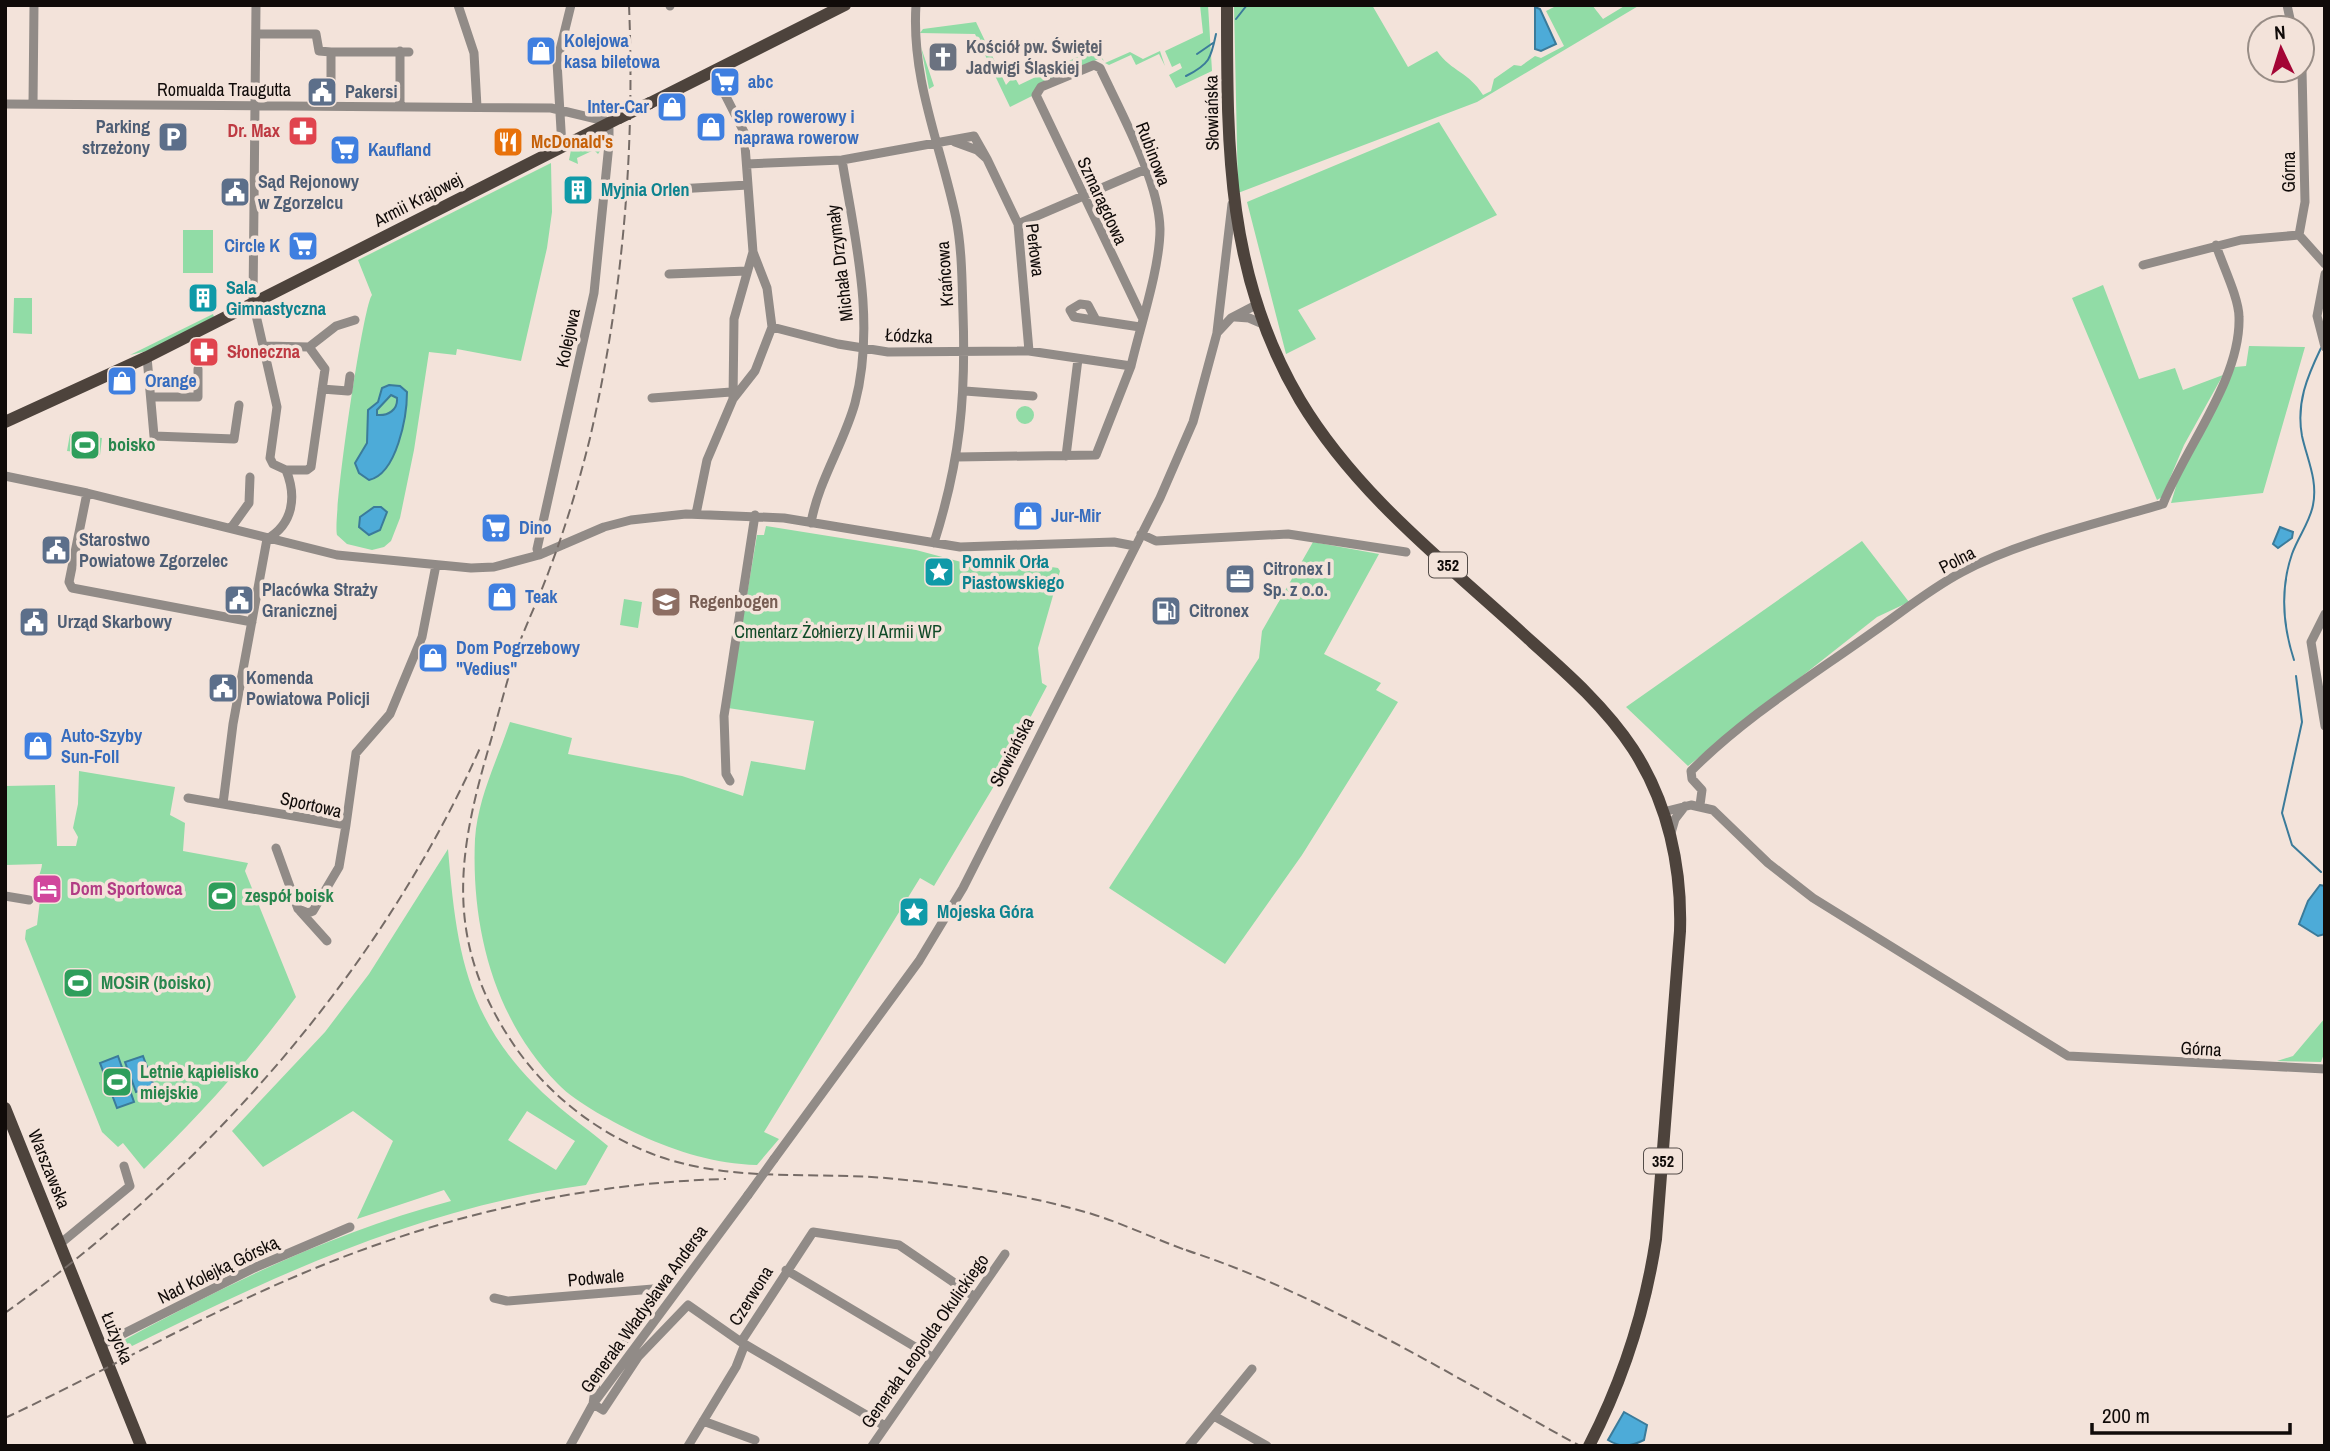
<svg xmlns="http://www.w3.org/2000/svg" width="2330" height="1451" font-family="'Archivo Narrow',sans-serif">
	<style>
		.green { fill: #91dca6; fill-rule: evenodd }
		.water { fill: #4dabd8; stroke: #3b7b9a; stroke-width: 2; fill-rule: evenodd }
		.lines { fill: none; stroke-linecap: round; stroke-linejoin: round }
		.stream { stroke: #3b7b9a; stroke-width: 2 }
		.minor { stroke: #918b87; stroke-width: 9 }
		.major { stroke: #4d433c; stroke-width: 12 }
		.rail { stroke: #756b66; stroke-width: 2; stroke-dasharray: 10 5; stroke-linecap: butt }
		.minor-bridge { stroke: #918b87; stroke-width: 9 }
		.major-bridge { stroke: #4d433c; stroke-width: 12 }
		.labels { text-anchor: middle; stroke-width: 7; stroke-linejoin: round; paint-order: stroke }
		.shield { fill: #f3e3da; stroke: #544c48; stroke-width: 2 }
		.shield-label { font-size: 16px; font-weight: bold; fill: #100b09 }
		.shop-label { font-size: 18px; font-weight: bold; fill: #366cbe; stroke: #f3e3da; text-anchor: start }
		.worship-label { font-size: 18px; font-weight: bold; fill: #5b616d; stroke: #f3e3da; text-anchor: start }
		.street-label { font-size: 18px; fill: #100b09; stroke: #f3e3da }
		.service-label { font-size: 18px; font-weight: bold; fill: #4e5e75; stroke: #f3e3da; text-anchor: start }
		.health-label { font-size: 18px; font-weight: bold; fill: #be3a42; stroke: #f3e3da; text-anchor: end }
		.food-label { font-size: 18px; font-weight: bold; fill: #c56008; stroke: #f3e3da; text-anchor: start }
		.culture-label { font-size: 18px; font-weight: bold; fill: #0d838f; stroke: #f3e3da; text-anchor: start }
		.leisure-label { font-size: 18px; font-weight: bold; fill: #27864d; stroke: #f3e3da; text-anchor: start }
		.education-label { font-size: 18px; font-weight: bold; fill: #785e54; stroke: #f3e3da; text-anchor: start }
		.park-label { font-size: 18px; fill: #114b28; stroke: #f3e3da }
		.hotel-label { font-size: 18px; font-weight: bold; fill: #b23c85; stroke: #f3e3da; text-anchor: start }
	</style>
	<rect width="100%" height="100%" fill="#f3e3da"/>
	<!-- green -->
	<path class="green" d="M1200,5H1208L1212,71L1176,88L1169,75L1182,68L1180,63L1172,67L1165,51L1203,33Z
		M1234,5H1372L1408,67L1437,51C1452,72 1469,72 1483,95L1491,91L1494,79L1514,65L1521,66L1535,56L1541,58L1564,46L1546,11L1558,5H1592L1603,19L1626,5H1640L1477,102L1238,193Z
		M976,22L1006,85L1014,76L1019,85L1096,48L1104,61L1101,58L1037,86L1032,96L1010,107L975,34L920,33L923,29Z
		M921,47L934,86L929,89Z
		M1160,51L1165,66L1159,54L1136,65L1131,55L1109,65L1105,63L1130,52L1143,59Z
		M1439,122L1497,215L1298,310L1316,339L1286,354L1247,202Z
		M598,136L602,148L598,154L594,150L577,158L578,164L569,160L571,150Z
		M551,163L552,212L547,248L521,361L457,349L456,355L429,352L414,450L400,518L391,541L384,547L372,550L347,544L337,535C332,517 363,305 372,295L358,260Z
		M183,230H213V273H183Z
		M2103,285L2139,379L2175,368L2183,390L2223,375L2184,445L2162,497L2157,500L2072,298Z
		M14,298H32V334L13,333Z
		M213,314L214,317L147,351L130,355Z
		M2249,346L2305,347L2263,493L2171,503L2182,466L2235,367L2246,366Z
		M1016 415a9 9 0 1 1 18 0a9 9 0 1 1-18 0Z
		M70,434L102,438L100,455L67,451Z
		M766,526L916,550L965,563L963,570C990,554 1029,564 1058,568L1060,571L1038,648L1042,683L1047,686L994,786L934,886L920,878L764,1132L779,1139L757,1165C715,1164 678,1152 640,1135C615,1123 576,1103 558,1084C494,1019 471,928 475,839C478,797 497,761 510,722L572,738L568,754L682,776L743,796L751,761L805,770L814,721L728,708L757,535H764Z
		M1862,541L1909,602L1877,617L1688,766L1626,707Z
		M1313,542L1379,554L1324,654L1381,683L1376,690L1398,702L1302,855L1225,964L1109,888L1259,658L1262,631Z
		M624,599L642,602L638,628L620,625Z
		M79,771L175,787L170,815L185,823L183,851L248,863L245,871L296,997C251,1059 199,1116 144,1169L123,1143L118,1147L102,1132L25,939L26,930L37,925L40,900L32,898C34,886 42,871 42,864L5,865V786L55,785L57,846H76L78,837L73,828L78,804Z
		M448,849C456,943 464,1013 534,1084C556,1107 584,1126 608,1146L586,1185C413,1209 270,1278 116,1354L113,1346C222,1286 331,1233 451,1201L444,1190L357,1219L393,1141L353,1111L263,1167L232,1131L325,1032L369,974ZM527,1111L575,1141L556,1170L508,1140Z
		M2325,1018V1051L2321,1062L2277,1061L2293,1056Z"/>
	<!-- water -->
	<path class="water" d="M1535,7L1540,9L1556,44L1541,51L1535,49Z
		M389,385L400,386L407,392C407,416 397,474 369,480L359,473L355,463L367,443L368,410L378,402L382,388ZM391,395L397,398C398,410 388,416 377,415V410Z
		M374,507H381L387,512L380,530L369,535L359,527L360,517Z
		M2280,527L2293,532L2292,538L2278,548L2273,544Z
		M2320,885L2325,886V934L2318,936L2299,924L2308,901Z
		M118,1056L134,1102L117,1108L100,1063Z
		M143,1056L154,1086L136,1092L125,1062Z
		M1624,1412L1647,1425L1644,1440C1630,1447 1621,1448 1608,1440Z"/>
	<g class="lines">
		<!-- stream -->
		<path class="stream" d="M1236,19L1247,5
			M1197,54L1213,43
			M1186,76C1210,64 1211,58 1216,34
			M2294,660C2283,626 2280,589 2292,554C2298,537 2310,522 2313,505C2318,480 2307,459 2302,436C2296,403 2307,377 2321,348
			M2296,676L2302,722L2282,813L2292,845L2321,872"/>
		<!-- minor -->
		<path class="minor" d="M458,5L474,53L477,107
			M670,5V6
			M916,5C911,80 941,146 956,218C962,249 962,281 963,313C966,398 960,461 934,543
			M2287,5L2292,28
			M256,34H316L319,51L331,52V106
			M400,51V107
			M331,52H409
			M2302,70L2305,202L2299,235L2325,264
			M5,104L551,108L605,121L609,129V144L594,293L537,549L539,555
			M33,104L34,5
			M955,142L977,150L987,159L1018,224L1029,351
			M562,147L557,62L571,5
			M747,164L842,160L974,136L987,159
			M677,189L748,185
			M1018,224L1146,169
			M2143,265L2241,240L2299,235
			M669,274L747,271
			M2325,274L2317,316L2325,347
			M1235,317L1249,318L1263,324
			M1096,320L1088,305L1080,304L1070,310L1074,317L1140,327
			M772,327L838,344L888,352L1029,351L1131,366L1096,455L957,457
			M1217,332L1232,204
			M265,346L309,347L325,369L311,467L307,470H286
			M309,347L336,326L355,320
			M147,357L154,436L234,439L239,405
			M1131,366C1140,327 1160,268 1160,229C1159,181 1121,113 1100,68L1094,65L1041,87L1036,95L1142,317
			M322,389L348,391L350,376
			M965,391L1033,396
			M153,397H198V369
			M652,398L731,392
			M733,399L734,319L753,252
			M1066,456L1078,359
			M5,476L87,493L337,555L471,568L494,567L539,555L604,527L631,520L686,514L784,518L960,547L1114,542L1135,546
			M87,493L69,582L72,588L252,622
			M696,514L707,460L733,399L755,371L772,327L767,288L753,252L744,132L713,71
			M811,523C818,482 844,443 855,403C876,323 855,239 842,160
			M231,528L249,503L250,477
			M1141,534L1156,541L1288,534L1406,552
			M2325,614L2311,642L2325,726
			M730,781L726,774L724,716L755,515
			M188,798L346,825L339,867L313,911L308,913L298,909L276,848
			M223,804L233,724L267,539C293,524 297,497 286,470L273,464L270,458L277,407L253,302L256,5
			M1700,805L1702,790L1692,779L1691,771C1746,716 1810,677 1873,632C1902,612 1930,589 1962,572C2020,541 2100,523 2163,504C2186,446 2241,379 2239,317C2239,298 2222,264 2216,245
			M1663,812L1691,805L1713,810L1768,863L1813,898L2068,1056L2325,1069
			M346,825L356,753L390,714L422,637L436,565
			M1671,833L1675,819L1685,806
			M5,896L29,900
			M300,911L327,941
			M774,1159L919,961L963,888L1160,498L1193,422L1217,333L1231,318L1256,305
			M61,1243L130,1186L124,1166
			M786,1270L932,1357
			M494,1298L507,1301L653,1289L654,1297L596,1382L593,1404L603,1410L638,1357L688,1305L741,1342L813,1232L899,1245L975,1297
			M741,1342L885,1426
			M101,1345L254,1268L350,1227
			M1214,1416L1267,1446
			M703,1421L755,1440
			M570,1446L593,1404L748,1195
			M688,1446L736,1367L745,1344
			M872,1446L1005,1254
			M1189,1446L1252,1369"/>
		<!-- major -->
		<path class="major" d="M1227,5C1227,146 1226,275 1300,400C1358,497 1451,567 1533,643C1569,675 1606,708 1633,749C1668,803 1682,867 1680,931L1656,1239C1645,1312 1623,1380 1589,1446
			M650,103L845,5
			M5,422L147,357L619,118
			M5,1108L141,1446"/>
		<!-- rail -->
		<path class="rail" d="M629,5C635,151 623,295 590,438C579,482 566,526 550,568C540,596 526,624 516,652C507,681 499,711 491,740C459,848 443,934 508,1036C540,1087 589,1128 645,1151C726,1185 811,1170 896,1179C961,1185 1029,1195 1092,1214C1127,1225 1159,1241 1194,1253
			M1186,1250C1325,1296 1452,1376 1580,1446
			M5,1313C205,1170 380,973 480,748
			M5,1418C99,1374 190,1322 285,1281C423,1220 575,1183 726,1179"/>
		<!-- minor-bridge -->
		<path class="minor-bridge" d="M748,1195L774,1159"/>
		<!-- major-bridge -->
		<path class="major-bridge" d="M619,118L650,103"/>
	</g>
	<!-- icons -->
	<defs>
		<g id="shop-square" transform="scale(1.575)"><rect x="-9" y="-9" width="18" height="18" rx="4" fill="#3f7fe0" stroke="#f3e3da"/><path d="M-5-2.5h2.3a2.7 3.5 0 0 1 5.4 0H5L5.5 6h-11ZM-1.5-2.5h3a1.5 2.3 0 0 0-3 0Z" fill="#fff"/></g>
		<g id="church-square" transform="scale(1.575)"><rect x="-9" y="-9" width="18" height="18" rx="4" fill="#6b7280" stroke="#f3e3da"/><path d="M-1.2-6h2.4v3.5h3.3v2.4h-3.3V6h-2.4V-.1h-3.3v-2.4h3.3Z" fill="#fff"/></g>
		<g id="supermarket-square" transform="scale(1.575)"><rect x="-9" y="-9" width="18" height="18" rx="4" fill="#3f7fe0" stroke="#f3e3da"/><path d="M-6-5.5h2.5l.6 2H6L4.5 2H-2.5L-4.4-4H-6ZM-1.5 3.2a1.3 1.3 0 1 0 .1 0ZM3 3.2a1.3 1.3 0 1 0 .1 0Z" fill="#fff"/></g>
		<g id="civic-square" transform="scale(1.575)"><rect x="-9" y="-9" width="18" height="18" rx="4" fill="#5c6f8a" stroke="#f3e3da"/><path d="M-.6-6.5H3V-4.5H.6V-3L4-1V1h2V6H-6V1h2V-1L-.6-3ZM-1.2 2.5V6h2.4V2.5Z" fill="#fff"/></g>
		<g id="pharmacy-square" transform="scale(1.575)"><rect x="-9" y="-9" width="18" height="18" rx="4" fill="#e0444e" stroke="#f3e3da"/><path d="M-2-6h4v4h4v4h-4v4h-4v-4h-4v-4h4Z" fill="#fff"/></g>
		<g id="parking-square" transform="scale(1.575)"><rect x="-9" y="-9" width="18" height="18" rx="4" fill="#5c6f8a" stroke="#f3e3da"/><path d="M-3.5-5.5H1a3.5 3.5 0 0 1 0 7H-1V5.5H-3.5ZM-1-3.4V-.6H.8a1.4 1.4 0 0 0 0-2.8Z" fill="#fff"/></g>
		<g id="restaurant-square" transform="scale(1.575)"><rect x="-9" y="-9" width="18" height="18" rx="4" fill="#e8710a" stroke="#f3e3da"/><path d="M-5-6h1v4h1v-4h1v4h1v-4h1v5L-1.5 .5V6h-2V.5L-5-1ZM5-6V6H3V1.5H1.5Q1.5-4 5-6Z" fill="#fff"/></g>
		<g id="building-square" transform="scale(1.575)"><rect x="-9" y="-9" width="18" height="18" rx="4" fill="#0f9aa8" stroke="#f3e3da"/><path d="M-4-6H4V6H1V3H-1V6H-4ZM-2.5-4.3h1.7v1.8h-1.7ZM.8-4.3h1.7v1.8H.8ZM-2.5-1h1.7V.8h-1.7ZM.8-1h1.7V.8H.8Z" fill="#fff"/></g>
		<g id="stadium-square" transform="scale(1.575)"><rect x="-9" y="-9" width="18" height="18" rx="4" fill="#2e9e5b" stroke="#f3e3da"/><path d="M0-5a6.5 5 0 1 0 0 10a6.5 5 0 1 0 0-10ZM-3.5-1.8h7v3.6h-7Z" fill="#fff"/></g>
		<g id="sight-square" transform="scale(1.575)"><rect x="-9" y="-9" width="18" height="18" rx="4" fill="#0f9aa8" stroke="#f3e3da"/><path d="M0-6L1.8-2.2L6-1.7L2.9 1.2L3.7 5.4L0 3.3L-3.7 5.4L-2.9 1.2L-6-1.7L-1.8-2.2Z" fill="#fff"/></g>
		<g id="office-square" transform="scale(1.575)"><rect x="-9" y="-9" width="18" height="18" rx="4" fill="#5c6f8a" stroke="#f3e3da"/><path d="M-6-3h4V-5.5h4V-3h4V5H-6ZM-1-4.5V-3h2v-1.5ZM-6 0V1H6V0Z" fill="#fff"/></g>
		<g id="school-square" transform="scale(1.575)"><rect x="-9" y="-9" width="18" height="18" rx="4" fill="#8d6e63" stroke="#f3e3da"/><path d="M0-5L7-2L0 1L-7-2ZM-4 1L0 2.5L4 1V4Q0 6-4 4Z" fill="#fff"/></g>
		<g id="fuel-square" transform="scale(1.575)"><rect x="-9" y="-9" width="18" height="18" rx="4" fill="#5c6f8a" stroke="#f3e3da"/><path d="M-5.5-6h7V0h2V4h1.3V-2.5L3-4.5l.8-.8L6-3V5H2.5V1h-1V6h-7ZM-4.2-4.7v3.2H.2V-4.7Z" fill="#fff"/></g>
		<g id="hotel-square" transform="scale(1.575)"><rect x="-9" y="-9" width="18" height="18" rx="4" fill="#d1479c" stroke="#f3e3da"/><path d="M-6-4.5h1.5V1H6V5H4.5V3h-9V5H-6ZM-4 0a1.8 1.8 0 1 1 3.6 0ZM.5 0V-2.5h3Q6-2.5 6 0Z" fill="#fff"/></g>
	</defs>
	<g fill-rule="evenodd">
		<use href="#shop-square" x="541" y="51"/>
		<use href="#church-square" x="943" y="57"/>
		<use href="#supermarket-square" x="725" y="82"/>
		<use href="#civic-square" x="322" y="92"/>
		<use href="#shop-square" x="672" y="107"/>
		<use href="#shop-square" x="711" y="127"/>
		<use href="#pharmacy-square" x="303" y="131"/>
		<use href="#parking-square" x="173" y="137"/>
		<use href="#restaurant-square" x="508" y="142"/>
		<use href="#supermarket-square" x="345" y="150"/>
		<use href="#building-square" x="578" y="190"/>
		<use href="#civic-square" x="235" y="192"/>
		<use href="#supermarket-square" x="303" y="246"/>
		<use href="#building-square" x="203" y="298"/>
		<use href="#pharmacy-square" x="204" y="352"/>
		<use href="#shop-square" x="122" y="381"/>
		<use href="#stadium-square" x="85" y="445"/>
		<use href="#shop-square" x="1028" y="516"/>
		<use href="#supermarket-square" x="496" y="528"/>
		<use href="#civic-square" x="56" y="550"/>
		<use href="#sight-square" x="939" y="572"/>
		<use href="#office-square" x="1240" y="579"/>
		<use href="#shop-square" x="502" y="597"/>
		<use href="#civic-square" x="239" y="600"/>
		<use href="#school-square" x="666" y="602"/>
		<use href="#fuel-square" x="1166" y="611"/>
		<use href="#civic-square" x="34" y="622"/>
		<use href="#shop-square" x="433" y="658"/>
		<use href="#civic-square" x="223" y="688"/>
		<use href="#shop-square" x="38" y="746"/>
		<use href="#hotel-square" x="47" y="889"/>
		<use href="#stadium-square" x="222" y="896"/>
		<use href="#sight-square" x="914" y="912"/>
		<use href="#stadium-square" x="78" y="983"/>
		<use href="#stadium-square" x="117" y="1082"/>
	</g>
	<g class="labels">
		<!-- shield labels -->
		<g class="shield">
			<rect x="1429" y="552.5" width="38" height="25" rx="5"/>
			<rect x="1644" y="1148.5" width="38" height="25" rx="5"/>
		</g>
		<g class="shield-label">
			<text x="1448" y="571">352</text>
			<text x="1663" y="1167">352</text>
		</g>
		<!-- shop labels -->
		<g class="shop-label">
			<text x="564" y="47">Kolejowa<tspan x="564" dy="21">kasa biletowa</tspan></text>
			<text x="748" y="88">abc</text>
			<text x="649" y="113" text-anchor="end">Inter-Car</text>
			<text x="734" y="123">Sklep rowerowy i<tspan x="734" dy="21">naprawa rowerow</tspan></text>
			<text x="368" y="156">Kaufland</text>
			<text x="280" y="252" text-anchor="end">Circle K</text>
			<text x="145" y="387">Orange</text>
			<text x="1051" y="522">Jur-Mir</text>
			<text x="519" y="534">Dino</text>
			<text x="525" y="603">Teak</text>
			<text x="456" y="654">Dom Pogrzebowy<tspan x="456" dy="21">"Vedius"</tspan></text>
			<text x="61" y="742">Auto-Szyby<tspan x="61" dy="21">Sun-Foll</tspan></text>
		</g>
		<!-- worship labels -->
		<g class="worship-label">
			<text x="966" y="53">Kościół pw. Świętej<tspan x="966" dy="21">Jadwigi Śląskiej</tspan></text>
		</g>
		<!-- street labels -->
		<g class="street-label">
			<text x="224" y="96">Romualda Traugutta</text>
			<text transform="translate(1212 113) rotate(-91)" y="6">Słowiańska</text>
			<text transform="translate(1153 154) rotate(69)" y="6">Rubinowa</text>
			<text transform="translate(2289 172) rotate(-90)" y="6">Górna</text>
			<text transform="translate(418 200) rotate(-27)" y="6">Armii Krajowej</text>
			<text transform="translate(1102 201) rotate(65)" y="6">Szmaragdowa</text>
			<text transform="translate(1035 250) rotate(83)" y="6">Perłowa</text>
			<text transform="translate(840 263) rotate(-97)" y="6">Michała Drzymały</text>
			<text transform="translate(945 274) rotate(-94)" y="6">Krańcowa</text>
			<text transform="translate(909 336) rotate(3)" y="6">Łódzka</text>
			<text transform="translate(568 338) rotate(-78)" y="6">Kolejowa</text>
			<text transform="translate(1957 560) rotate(-27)" y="6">Polna</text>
			<text transform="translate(1012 752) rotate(-63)" y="6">Słowiańska</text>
			<text transform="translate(311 805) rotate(13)" y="6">Sportowa</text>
			<text transform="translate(2201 1049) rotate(3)" y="6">Górna</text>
			<text transform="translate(49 1169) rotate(68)" y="6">Warszawska</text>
			<text transform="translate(218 1270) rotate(-26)" y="6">Nad Kolejką Górską</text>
			<text transform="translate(596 1278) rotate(-5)" y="6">Podwale</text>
			<text transform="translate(751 1296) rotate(-58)" y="6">Czerwona</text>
			<text transform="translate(644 1309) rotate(-54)" y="6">Generała Władysława Andersa</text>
			<text transform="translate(117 1338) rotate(67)" y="6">Łużycka</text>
			<text transform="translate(925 1341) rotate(-55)" y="6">Generała Leopolda Okulickiego</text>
		</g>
		<!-- service labels -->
		<g class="service-label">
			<text x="345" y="98">Pakersi</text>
			<text x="150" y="133" text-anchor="end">Parking<tspan x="150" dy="21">strzeżony</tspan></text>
			<text x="258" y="188">Sąd Rejonowy<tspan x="258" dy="21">w Zgorzelcu</tspan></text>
			<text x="79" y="546">Starostwo<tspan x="79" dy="21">Powiatowe Zgorzelec</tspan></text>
			<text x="1263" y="575">Citronex I<tspan x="1263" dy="21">Sp. z o.o.</tspan></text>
			<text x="262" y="596">Placówka Straży<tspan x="262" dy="21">Granicznej</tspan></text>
			<text x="1189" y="617">Citronex</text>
			<text x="57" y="628">Urząd Skarbowy</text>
			<text x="246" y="684">Komenda<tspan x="246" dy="21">Powiatowa Policji</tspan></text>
		</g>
		<!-- health labels -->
		<g class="health-label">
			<text x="280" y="137">Dr. Max</text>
			<text x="227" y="358" text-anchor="start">Słoneczna</text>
		</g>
		<!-- food labels -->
		<g class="food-label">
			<text x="531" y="148">McDonald's</text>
		</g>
		<!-- culture labels -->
		<g class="culture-label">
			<text x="601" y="196">Myjnia Orlen</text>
			<text x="226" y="294">Sala<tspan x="226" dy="21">Gimnastyczna</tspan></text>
			<text x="962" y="568">Pomnik Orła<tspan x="962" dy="21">Piastowskiego</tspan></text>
			<text x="937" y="918">Mojeska Góra</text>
		</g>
		<!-- leisure labels -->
		<g class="leisure-label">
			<text x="108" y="451">boisko</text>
			<text x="245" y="902">zespół boisk</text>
			<text x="101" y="989">MOSiR (boisko)</text>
			<text x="140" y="1078">Letnie kąpielisko<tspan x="140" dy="21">miejskie</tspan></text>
		</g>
		<!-- education labels -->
		<g class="education-label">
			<text x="689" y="608">Regenbogen</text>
		</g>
		<!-- park labels -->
		<g class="park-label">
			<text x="838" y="638">Cmentarz Żołnierzy II Armii WP</text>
		</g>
		<!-- hotel labels -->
		<g class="hotel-label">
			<text x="70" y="895">Dom Sportowca</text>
		</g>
	</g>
	<!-- border -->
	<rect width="2330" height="1451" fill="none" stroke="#100b09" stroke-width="14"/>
	<!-- north arrow -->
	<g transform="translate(2281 49) rotate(356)"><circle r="33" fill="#f3e3da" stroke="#988d86" stroke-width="2"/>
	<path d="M0-5L12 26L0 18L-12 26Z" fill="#a30535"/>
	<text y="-10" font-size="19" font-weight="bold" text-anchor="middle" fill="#100b09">N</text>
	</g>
	<!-- scale -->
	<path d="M2092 1423v10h198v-10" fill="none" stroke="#100b09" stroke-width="3.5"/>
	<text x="2102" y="1423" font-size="21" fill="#100b09" stroke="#f3e3da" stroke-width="5" paint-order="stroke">200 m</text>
</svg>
